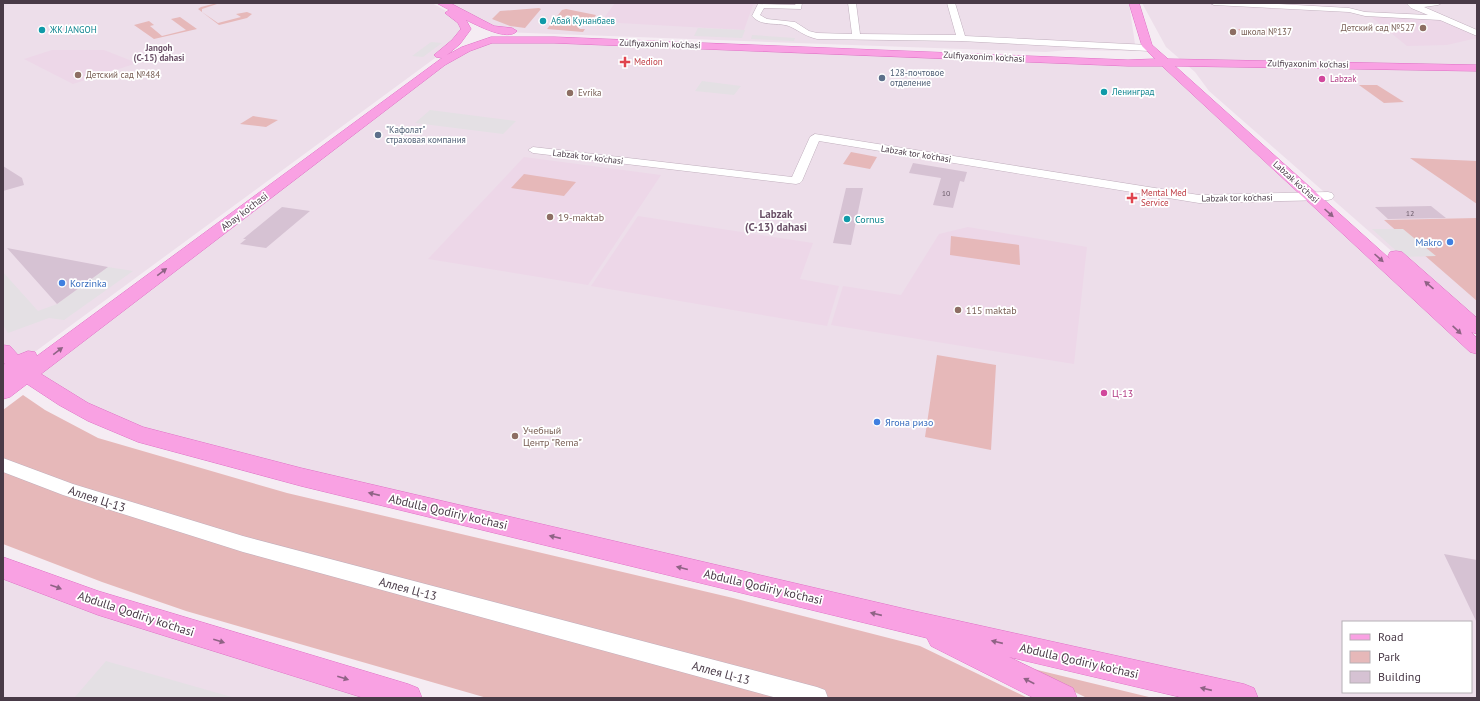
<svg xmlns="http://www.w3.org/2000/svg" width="1480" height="701" font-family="'PT Sans',sans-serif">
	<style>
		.residential { fill: #eddeea; fill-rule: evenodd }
		.education { fill: #edd7e8 }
		.green { fill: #e6b8b9 }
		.parking { fill: #e4e0e4 }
		.building { fill: #d6c2d3 }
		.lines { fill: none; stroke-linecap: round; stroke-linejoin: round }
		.minor-casing { stroke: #c0afbd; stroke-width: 1 }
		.major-casing { stroke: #de71c5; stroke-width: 1 }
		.minor { fill: #fff; fill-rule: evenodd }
		.major { fill: #f9a1e3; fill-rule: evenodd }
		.oneway { fill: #8f6385 }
		.culture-dot { fill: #0f9aa8; stroke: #fff; stroke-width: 1.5 }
		.education-dot { fill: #8d6e63; stroke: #fff; stroke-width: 1.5 }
		.health-dot { fill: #e0444e; stroke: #fff; stroke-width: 1.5 }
		.service-dot { fill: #5c6f8a; stroke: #fff; stroke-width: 1.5 }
		.hotel-dot { fill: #d1479c; stroke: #fff; stroke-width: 1.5 }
		.shop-dot { fill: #3f7fe0; stroke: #fff; stroke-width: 1.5 }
		.labels { text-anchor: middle; stroke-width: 3.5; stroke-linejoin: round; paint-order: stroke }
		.number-label { font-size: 8px; fill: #6c5c6a }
		.far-culture-label { font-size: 9px; fill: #0d838f; stroke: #fff; text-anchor: start }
		.far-education-label { font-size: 9px; fill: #785e54; stroke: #fff; text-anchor: start }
		.far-street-label { font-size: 9px; fill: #493a47; stroke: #fff }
		.far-neighbourhood-label { font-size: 9px; font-weight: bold; fill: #6b5168; stroke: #fff }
		.far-health-label { font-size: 9px; fill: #be3a42; stroke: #fff; text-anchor: start }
		.far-service-label { font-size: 9px; fill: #4e5e75; stroke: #fff; text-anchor: start }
		.far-hotel-label { font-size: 9px; fill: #b23c85; stroke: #fff; text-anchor: start }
		.street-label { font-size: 10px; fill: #493a47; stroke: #fff }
		.education-label { font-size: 10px; fill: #785e54; stroke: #fff; text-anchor: start }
		.culture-label { font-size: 10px; fill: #0d838f; stroke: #fff; text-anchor: start }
		.shop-label { font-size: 10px; fill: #366cbe; stroke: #fff; text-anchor: start }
		.hotel-label { font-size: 10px; fill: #b23c85; stroke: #fff; text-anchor: start }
		.neighbourhood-label { font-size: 11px; font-weight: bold; fill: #6b5168; stroke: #fff }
		.near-street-label { font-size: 12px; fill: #493a47; stroke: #fff }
	</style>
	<rect width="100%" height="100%" fill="#f5ecf3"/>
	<!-- residential -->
	<path class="residential" d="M3,3H432L460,19L465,26L446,50L17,365L3,351Z
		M435,3H1129L1136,51L1069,50L1046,52L498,32L479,26Z
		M1142,3H1477V322L1396,255L1209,91L1195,72L1166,47Z
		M491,40L1164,62L1477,348V698H1244L138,434L27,374L441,63ZM1343,622H1471V692H1343Z
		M3,568L408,698H3Z"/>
	<!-- education -->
	<path class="education" d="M615,3H758L753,5L744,30L601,22Z
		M1370,16L1444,20L1477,37V38L1447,45L1407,46Z
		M52,50H104L137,63L73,84L24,59Z
		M524,157L661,175L588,285L428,259Z
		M638,216L813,243L800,279L839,286L827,326L591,286Z
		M968,227L1087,247L1074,364L831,325L843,286L901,295L939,234Z"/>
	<!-- green -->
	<path class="green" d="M217,3H220L202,9V12L218,23L241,17L236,14L247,12L252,14L247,18L219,25L198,9L201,7Z
		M539,8L541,9L525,28L510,26L492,19L500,11Z
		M566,9L596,15L590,23H583L579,29H585L583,32L547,29L562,10Z
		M180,17L197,29L154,39L134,25L149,21L154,25L150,26L162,36L186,30L171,19Z
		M1238,29L1269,30L1275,35L1243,34Z
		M1359,85H1377L1404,102L1384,103Z
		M253,116L278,120L266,127L240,124Z
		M851,152L877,157L870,169L843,164Z
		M1410,158L1477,161V204Z
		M524,174L576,182L564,196L511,188Z
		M1477,218V301L1384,220Z
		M951,236L1019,245L1020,265L950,255Z
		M937,355L996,365L991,450L925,437Z
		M23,395L45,410L98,438L287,493L733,598L920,646L1028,698H487L186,611L102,582L3,544V410Z
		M1021,666L1153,698H1087Z"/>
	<!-- parking -->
	<path class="parking" d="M698,28L745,30L742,38L694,36Z
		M752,35L795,38L794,41L751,39Z
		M431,42L442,43L423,57L412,56Z
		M702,81L741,86L734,95L695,91Z
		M430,110L516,121L503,134L415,123Z
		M1372,229H1403L1436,256L1403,257Z
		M108,267L133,271L64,320L49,318L8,333L3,325V272L38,311L57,304Z
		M106,661L235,698H74Z"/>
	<!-- building -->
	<path class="building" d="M913,163L967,172L964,182L960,181L953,208L933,205L941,178L909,173Z
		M3,166L22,178L24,185L3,191Z
		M846,188H863L851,245L833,243Z
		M1431,206L1446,218L1388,219L1375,207Z
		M282,207L310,211L266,248L240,244L246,239H243Z
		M7,248L108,267L57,304Z
		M1444,554L1477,560V623Z"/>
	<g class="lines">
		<!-- minor casing -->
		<g class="minor-casing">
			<path id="minor" d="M796,3H802L801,9L764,8L760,15L767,19L795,22L809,31L817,33L852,34L848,3H856L860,34L956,35L947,3H955L965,36L1149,45L1153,48L1149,51L961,41L817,39C805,36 801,32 791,27C778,21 763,28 752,16L758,4L795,5Z
				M1210,3H1259L1349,8L1365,12L1428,15L1411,8L1406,3H1442L1438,5L1424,7L1477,30V36L1440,20L1365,16L1349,12L1214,5Z
				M815,134L1199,195L1328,192L1332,193L1334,196L1332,199L1328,200L1199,203L819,141L802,181L800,183L796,184L533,153L528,150L533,147L792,177L810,137Z
				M3,458L73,484L243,536L817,687L825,690L828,698H777L243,552L63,495L3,472Z"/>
		</g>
		<!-- major casing -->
		<g class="major-casing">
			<path id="major" d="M437,3H450L494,26L512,28L517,31C508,42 477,25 466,20L471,29L460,44L447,55L462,47L491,37H554L1128,60L1155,59L1142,46L1129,3H1139L1152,45L1168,59L1477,65V71L1175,66L1390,259L1388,256L1390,252L1396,251L1402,252L1477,318V334L1471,332L1477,338V354L1470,352L1162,66H1128L554,43H492L470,51L445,65L41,374L88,403L143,427L301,468L914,611L1244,684L1254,688L1258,698H1184L1009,657L1073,688L1077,698H1034L931,646L927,638L301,486L138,442L88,421L59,405L27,384L10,397L3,399V365L5,364L3,362V345L10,346L18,355L28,351L35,352L37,356L442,58L436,57L434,55L452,40L461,29L458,23L445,13L449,10Z
				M3,557L98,591L408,684L418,688L422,698H364L98,615L3,579Z"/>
		</g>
		<!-- minor -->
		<use href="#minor" class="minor"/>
		<!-- major -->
		<use href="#major" class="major"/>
	</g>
	<!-- one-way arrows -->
	<defs><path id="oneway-solid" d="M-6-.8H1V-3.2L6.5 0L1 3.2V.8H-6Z"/></defs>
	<g class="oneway">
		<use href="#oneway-solid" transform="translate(1329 213) rotate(42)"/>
		<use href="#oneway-solid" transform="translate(1379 258) rotate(42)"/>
		<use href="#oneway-solid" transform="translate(162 272) rotate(-37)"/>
		<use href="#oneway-solid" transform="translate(1429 285) rotate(-139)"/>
		<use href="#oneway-solid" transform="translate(1457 330) rotate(43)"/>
		<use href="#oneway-solid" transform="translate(58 351) rotate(-37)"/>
		<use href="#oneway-solid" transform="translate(374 494) rotate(-167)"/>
		<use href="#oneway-solid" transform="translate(555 537) rotate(-167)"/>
		<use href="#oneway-solid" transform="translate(682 568) rotate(-166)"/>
		<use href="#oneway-solid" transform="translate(56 587) rotate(20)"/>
		<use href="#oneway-solid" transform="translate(876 614) rotate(-167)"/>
		<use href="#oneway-solid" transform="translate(219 641) rotate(17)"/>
		<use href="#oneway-solid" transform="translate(997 642) rotate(-167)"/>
		<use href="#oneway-solid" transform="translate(343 678) rotate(17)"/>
		<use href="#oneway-solid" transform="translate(1029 681) rotate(-153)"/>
		<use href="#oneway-solid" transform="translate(1206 689) rotate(-167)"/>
	</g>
	<!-- markers -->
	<g class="culture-dot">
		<circle cx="543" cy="21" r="4"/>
		<circle cx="42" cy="30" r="4"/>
		<circle cx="1104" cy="92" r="4"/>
		<circle cx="847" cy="219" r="4"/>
	</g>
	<g class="education-dot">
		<circle cx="1423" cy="28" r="4"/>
		<circle cx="1233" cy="32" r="4"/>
		<circle cx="78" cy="75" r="4"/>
		<circle cx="570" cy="93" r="4"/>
		<circle cx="550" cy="217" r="4"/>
		<circle cx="958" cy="310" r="4"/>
		<circle cx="515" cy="436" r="4"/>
	</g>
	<g class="health-dot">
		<path d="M623 56h4v4h4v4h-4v4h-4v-4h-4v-4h4z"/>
		<path d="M1130 192h4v4h4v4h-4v4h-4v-4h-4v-4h4z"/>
	</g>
	<g class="service-dot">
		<circle cx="882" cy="78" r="4"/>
		<circle cx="378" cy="135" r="4"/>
	</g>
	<g class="hotel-dot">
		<circle cx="1322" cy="79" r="4"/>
		<circle cx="1104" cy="393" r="4"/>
	</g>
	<g class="shop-dot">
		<circle cx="1450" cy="242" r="4"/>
		<circle cx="62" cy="283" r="4"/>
		<circle cx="877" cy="422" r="4"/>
	</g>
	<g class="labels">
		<!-- number labels -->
		<g class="number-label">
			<text x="946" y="196">10</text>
			<text x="1410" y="216">12</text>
		</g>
		<!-- far-culture labels -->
		<g class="far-culture-label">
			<text x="551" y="24">Абай Кунанбаев</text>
			<text x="50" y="33">ЖК JANGOH</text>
			<text x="1112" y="95">Ленинград</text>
		</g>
		<!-- far-education labels -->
		<g class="far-education-label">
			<text x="1415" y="31" text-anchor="end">Детский сад №527</text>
			<text x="1241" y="35">школа №137</text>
			<text x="86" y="78">Детский сад №484</text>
			<text x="578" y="96">Evrika</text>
		</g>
		<!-- far-street labels -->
		<g class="far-street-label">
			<text transform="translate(660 44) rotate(2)" y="3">Zulfiyaxonim ko'chasi</text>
			<text transform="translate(984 57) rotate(3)" y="3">Zulfiyaxonim ko'chasi</text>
			<text transform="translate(1308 64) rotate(1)" y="3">Zulfiyaxonim ko'chasi</text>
			<text transform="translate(916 154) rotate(9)" y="3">Labzak tor ko'chasi</text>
			<text transform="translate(588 157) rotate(7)" y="3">Labzak tor ko'chasi</text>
			<text transform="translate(1296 182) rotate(42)" y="3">Labzak ko'chasi</text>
			<text transform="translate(1237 198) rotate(-1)" y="3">Labzak tor ko'chasi</text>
		</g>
		<!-- far-neighbourhood labels -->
		<g class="far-neighbourhood-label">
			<text x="159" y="51">Jangoh<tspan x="159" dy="10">(C-15) dahasi</tspan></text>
		</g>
		<!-- far-health labels -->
		<g class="far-health-label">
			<text x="634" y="65">Medion</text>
			<text x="1141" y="196">Mental Med<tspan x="1141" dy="10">Service</tspan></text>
		</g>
		<!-- far-service labels -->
		<g class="far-service-label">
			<text x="890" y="76">128-почтовое<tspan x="890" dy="10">отделение</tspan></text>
			<text x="386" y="133">"Кафолат"<tspan x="386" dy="10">страховая компания</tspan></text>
		</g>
		<!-- far-hotel labels -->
		<g class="far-hotel-label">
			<text x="1330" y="82">Labzak</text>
		</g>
		<!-- street labels -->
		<g class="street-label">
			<text transform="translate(244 211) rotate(-37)" y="4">Abay ko'chasi</text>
		</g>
		<!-- education labels -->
		<g class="education-label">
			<text x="558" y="221">19-maktab</text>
			<text x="966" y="314">115 maktab</text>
			<text x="523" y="434">Учебный<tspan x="523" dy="12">Центр "Rema"</tspan></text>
		</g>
		<!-- culture labels -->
		<g class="culture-label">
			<text x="855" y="223">Cornus</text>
		</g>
		<!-- shop labels -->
		<g class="shop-label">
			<text x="1442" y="246" text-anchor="end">Makro</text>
			<text x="70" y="287">Korzinka</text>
			<text x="885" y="426">Ягона ризо</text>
		</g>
		<!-- hotel labels -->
		<g class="hotel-label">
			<text x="1112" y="397">Ц-13</text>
		</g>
		<!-- neighbourhood labels -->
		<g class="neighbourhood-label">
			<text x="776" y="218">Labzak<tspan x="776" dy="13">(C-13) dahasi</tspan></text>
		</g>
		<!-- near-street labels -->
		<g class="near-street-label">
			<text transform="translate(97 499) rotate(18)" y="4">Аллея Ц-13</text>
			<text transform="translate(448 512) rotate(13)" y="4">Abdulla Qodiriy ko'chasi</text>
			<text transform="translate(763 587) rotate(13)" y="4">Abdulla Qodiriy ko'chasi</text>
			<text transform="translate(408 589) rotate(15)" y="4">Аллея Ц-13</text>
			<text transform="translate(136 614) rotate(18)" y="4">Abdulla Qodiriy ko'chasi</text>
			<text transform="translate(1079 661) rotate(13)" y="4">Abdulla Qodiriy ko'chasi</text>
			<text transform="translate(721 673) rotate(15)" y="4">Аллея Ц-13</text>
		</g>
	</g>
	<!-- border -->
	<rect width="1480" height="701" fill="none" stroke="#493a47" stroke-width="8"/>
	<!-- legend -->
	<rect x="1342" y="621" width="130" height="72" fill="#ffffff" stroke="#b6b0b5"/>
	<rect x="1350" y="634" width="20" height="6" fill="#f9a1e3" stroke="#b6b0b5"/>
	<text x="1378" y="641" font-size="12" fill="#493a47">Road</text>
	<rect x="1350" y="651" width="20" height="12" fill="#e6b8b9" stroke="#b6b0b5"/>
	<text x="1378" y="661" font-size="12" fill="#493a47">Park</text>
	<rect x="1350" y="671" width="20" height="12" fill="#d6c2d3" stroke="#b6b0b5"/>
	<text x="1378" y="681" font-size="12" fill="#493a47">Building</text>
</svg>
